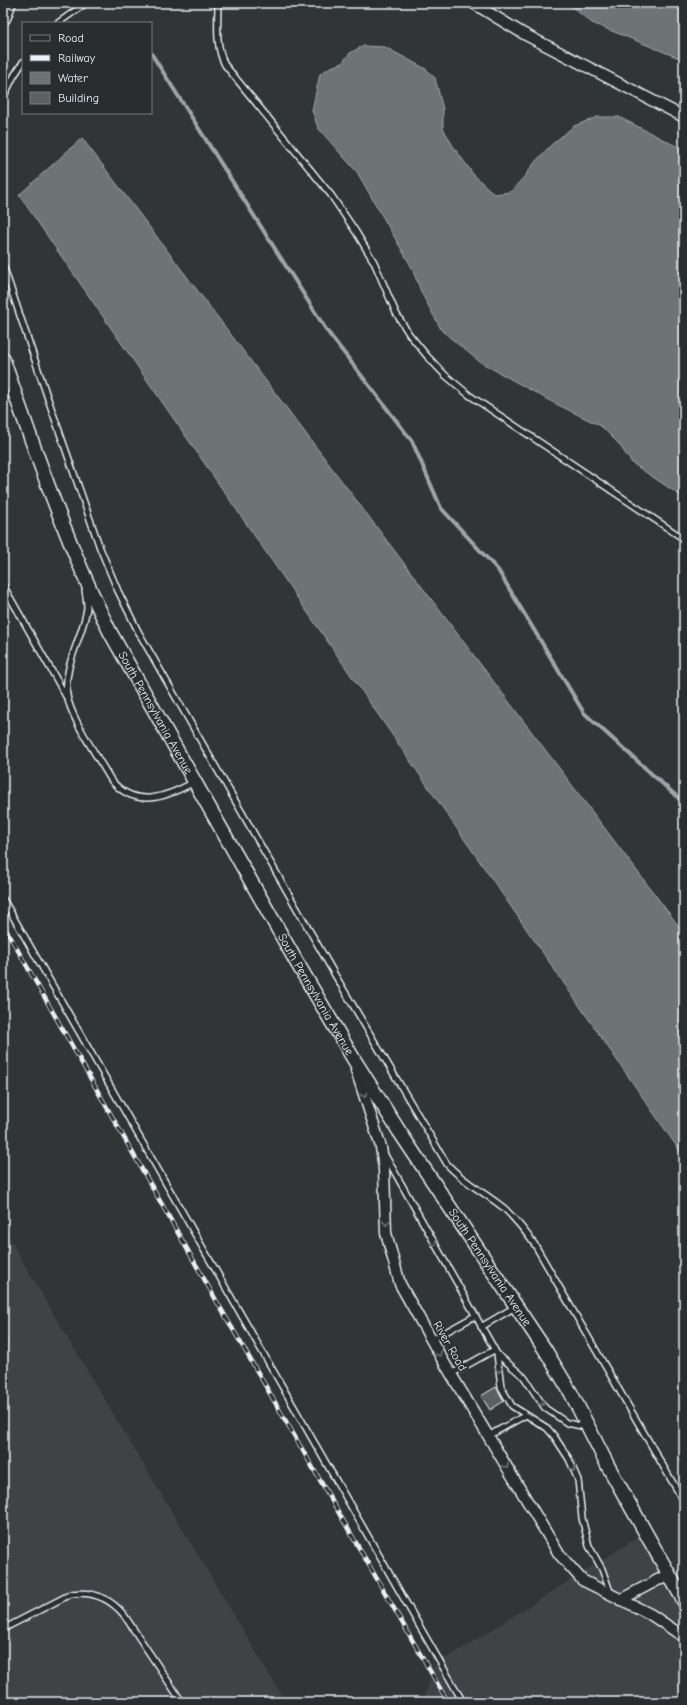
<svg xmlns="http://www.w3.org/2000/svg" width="687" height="1705" font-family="'Comic Neue',sans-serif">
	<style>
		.built { fill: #3f4244 }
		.water { fill: #6e7376; stroke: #9fa5aa }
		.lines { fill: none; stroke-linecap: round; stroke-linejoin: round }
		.stream { stroke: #9fa5aa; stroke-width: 4 }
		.building { fill: #5c6063; stroke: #e8f1f8 }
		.service-casing { stroke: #e8f1f8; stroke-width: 8 }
		.minor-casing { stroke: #e8f1f8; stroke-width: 13 }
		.tertiary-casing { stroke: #e8f1f8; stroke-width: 16 }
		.secondary-casing { stroke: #e8f1f8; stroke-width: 18 }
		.service { stroke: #2a2d2e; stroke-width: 5 }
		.minor { stroke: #2a2d2e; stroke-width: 10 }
		.tertiary { stroke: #2a2d2e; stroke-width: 13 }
		.secondary { stroke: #2a2d2e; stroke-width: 15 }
		.rail-casing { stroke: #e8f1f8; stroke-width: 4.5 }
		.rail { stroke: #2a2d2e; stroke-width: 3; stroke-dasharray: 9; stroke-linecap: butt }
		.oneway { stroke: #6c7275 }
		.labels { text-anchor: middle; stroke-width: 3.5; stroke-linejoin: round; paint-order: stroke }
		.street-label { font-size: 12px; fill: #e8f1f8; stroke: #2a2d2e }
	</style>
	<rect width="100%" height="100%" fill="#323536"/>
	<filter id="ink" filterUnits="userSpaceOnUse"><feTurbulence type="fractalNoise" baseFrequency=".025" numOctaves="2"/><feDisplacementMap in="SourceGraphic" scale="8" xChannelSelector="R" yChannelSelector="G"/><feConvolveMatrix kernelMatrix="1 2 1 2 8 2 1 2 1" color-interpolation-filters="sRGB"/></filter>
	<g filter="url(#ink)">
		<!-- built -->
		<path class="built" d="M3,1227L63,1330L286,1702H3Z
			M648,1531L684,1586V1702H424L433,1667Z"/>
		<!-- water -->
		<path class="water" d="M567,3H684V60L592,23Z
			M363,46L385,47L426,69L435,78L443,109V128L453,146L473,174L494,194L510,192L526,175L535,162L551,145L574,126L597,117H619L684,150V498L632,463L618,443L601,426L552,402L480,362L442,331L422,294L411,266L357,172L318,128L312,110L320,74L331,67L342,63L350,53Z
			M82,138L684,933V1157L19,195Z"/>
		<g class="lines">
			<!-- stream -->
			<path class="stream" d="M151,53L327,331L412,441L441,508L498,570L584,713L684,803"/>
		</g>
		<!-- building -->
		<path class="building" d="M496,1387L504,1401L490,1410L481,1396Z"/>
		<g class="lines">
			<!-- service casing -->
			<g class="service-casing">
				<path id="service" d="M218,3C218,24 215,46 225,65L331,195L356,232L374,262L396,313L409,334L427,356L445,375L469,395L684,539
					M58,23L86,3
					M3,98L14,76L23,62
					M3,265L48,399L100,548L118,591L139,633L335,975L447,1164C464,1183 486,1193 505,1209C516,1220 526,1232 535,1245L684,1502
					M3,585L67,698
					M85,590C86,596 87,602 87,608C83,637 63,665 67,695C70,717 99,759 111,780C135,809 165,798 194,782
					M3,899L463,1702
					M385,1155L497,1354L501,1387L512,1406L547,1428L554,1436L569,1459L578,1480L582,1518L589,1546L602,1569L611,1594
					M481,1327L515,1307
					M3,1338V1354
					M431,1340L475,1316
					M497,1354L524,1377L545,1408L567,1423L586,1427
					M451,1374L494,1350
					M488,1436L526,1415
					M3,1629L71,1594C92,1591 110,1598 124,1615L182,1702"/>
			</g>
			<!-- minor casing -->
			<g class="minor-casing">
				<path id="minor" d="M473,3L524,34L684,117
					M356,1070L381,1147L384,1169L386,1233L400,1284L442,1359L559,1554L582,1580L650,1614L684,1637
					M620,1600L669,1574"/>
			</g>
			<!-- tertiary casing -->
			<g class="tertiary-casing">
				<g id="tertiary">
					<path id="s1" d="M3,359C35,451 67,544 110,632L296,961L353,1058L399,1131L544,1348L571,1393L608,1466L684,1601"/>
				</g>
			</g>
			<!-- secondary casing -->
			<g class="secondary-casing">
				<path id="secondary" d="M3,17L8,3"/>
			</g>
			<!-- service -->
			<use href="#service" class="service"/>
			<!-- minor -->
			<use href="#minor" class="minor"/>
			<!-- tertiary -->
			<use href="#tertiary" class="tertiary"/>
			<!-- secondary -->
			<use href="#secondary" class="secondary"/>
			<!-- rail casing -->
			<g class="rail-casing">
				<path id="rail" d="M3,924L216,1300L448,1702"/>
			</g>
			<!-- rail -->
			<use href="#rail" class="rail"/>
		</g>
		<!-- one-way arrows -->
		<defs><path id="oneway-chevron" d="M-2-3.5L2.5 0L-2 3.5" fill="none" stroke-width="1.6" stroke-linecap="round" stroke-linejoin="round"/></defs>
		<g class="oneway">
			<use href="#oneway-chevron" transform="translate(364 1095) rotate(73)"/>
			<use href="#oneway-chevron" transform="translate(386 1223) rotate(90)"/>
			<use href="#oneway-chevron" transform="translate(434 1243) rotate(61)"/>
			<use href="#oneway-chevron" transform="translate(439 1354) rotate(60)"/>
			<use href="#oneway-chevron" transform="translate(499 1370) rotate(83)"/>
			<use href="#oneway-chevron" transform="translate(542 1403) rotate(54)"/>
			<use href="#oneway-chevron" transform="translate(506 1466) rotate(59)"/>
			<use href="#oneway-chevron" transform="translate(573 1469) rotate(67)"/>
		</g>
	</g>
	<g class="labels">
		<!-- street labels -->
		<g class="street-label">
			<text dy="4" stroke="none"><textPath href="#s1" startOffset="386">South Pennsylvania Avenue</textPath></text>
			<text dy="4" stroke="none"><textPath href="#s1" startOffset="710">South Pennsylvania Avenue</textPath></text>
			<text dy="4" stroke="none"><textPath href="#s1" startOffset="1034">South Pennsylvania Avenue</textPath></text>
			<text transform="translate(450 1346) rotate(60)" y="4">River Road</text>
		</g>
	</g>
	<!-- margin -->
	<rect width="687" height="1705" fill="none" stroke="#2a2d2e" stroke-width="16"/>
	<rect x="8" y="8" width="671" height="1689" fill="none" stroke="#e8f1f8" stroke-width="1.5" filter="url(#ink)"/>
	<!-- legend -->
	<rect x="22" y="22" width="130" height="92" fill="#2a2d2e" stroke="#767b7f"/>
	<rect x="30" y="35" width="20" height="6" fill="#2a2d2e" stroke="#767b7f"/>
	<text x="58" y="42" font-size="12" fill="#e8f1f8">Road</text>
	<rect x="30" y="55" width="20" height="6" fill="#e8f1f8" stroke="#767b7f"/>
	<text x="58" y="62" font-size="12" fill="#e8f1f8">Railway</text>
	<rect x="30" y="72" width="20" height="12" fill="#6e7376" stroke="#767b7f"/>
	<text x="58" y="82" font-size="12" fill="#e8f1f8">Water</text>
	<rect x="30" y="92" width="20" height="12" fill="#5c6063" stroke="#767b7f"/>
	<text x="58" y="102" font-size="12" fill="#e8f1f8">Building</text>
</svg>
